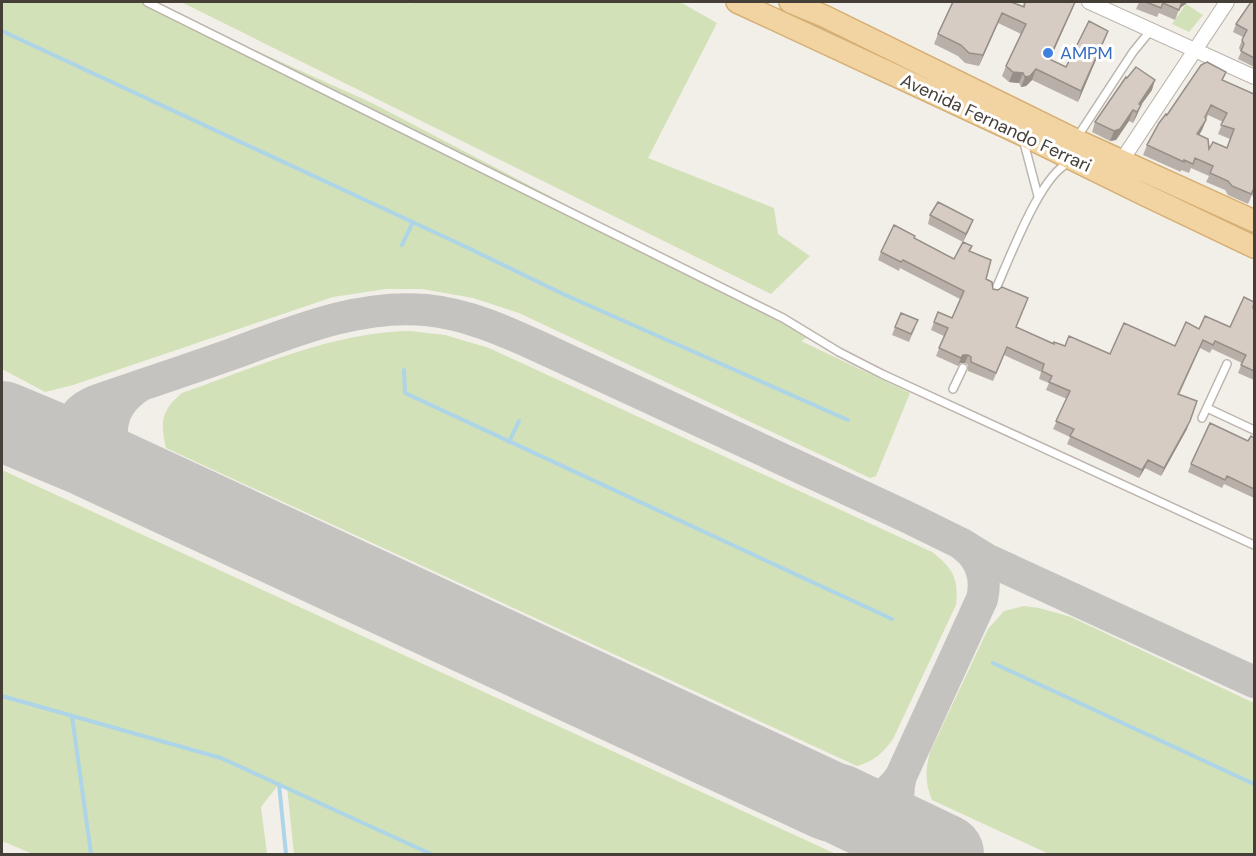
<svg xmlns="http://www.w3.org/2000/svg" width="1256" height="856" font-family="'DM Sans',sans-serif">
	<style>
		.green { fill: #d2e1b7 }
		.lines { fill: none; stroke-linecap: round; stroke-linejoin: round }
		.stream { stroke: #add5e7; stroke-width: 4 }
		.taxiway { stroke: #c4c3c0; stroke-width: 32 }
		.runway { stroke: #c4c3c0; stroke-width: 80 }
		.service-casing { stroke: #bdb5ad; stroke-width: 10 }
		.minor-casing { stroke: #bdb5ad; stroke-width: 16 }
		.primary-casing { stroke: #d5af74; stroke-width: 24 }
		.service { stroke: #fff; stroke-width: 7 }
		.minor { stroke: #fff; stroke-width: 14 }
		.primary { stroke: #f2d4a2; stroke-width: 21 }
		.wall { fill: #b8afa8; fill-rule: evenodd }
		.shaded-wall { fill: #968f88 }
		.building { fill: #d6ccc3; stroke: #968f88; stroke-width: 1.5; fill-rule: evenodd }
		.shop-dot { fill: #3f7fe0; stroke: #fff; stroke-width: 2 }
		.labels { text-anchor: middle; stroke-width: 6; stroke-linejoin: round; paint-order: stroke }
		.shop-label { font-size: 18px; fill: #366cbe; stroke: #fff; text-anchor: start }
		.street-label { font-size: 18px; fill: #453f38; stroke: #fff }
	</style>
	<rect width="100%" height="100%" fill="#f2efe9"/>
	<!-- green -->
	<path class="green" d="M2,2H148L372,103L783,318L812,334L801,341L910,393L876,476L870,478L519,313L473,298L422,289H386L333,297L73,385L45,392L2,369Z
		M181,2H407L411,4L412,2H680L717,23L648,158L774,208L778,234L810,256L771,294Z
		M1186,4L1203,15L1189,32L1172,24Z
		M410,331L445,335L489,348L932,552C953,568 959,579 956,605L893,739C884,752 873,762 857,766L166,448C160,422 161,410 182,393C255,368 332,332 410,331Z
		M2,470L836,854H294L287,787L279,784L261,807L267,854H33L2,841Z
		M1024,606L1039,608L1071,617L1254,703V854H1049L932,800C925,783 925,770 930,752L988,629L1004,611Z"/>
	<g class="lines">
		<!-- stream -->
		<path class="stream" d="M2,31L464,246L563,294L848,420
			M402,245L413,222
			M404,370L405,393L892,619
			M509,442L519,421
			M993,663L1254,784
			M2,696L221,758L431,854
			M72,716L91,854
			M279,784L286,854"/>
		<!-- taxiway -->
		<path class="taxiway" d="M140,386C99,412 106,457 142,482
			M81,454C68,430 67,413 95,401C141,385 187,370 232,354C295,331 358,304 426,310C467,314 505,331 542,348L905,516L960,543L986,559L1254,682
			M901,776C894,801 901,818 913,840
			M839,804C866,806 886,799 901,776L982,599C987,579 981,559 965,547"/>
		<!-- runway -->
		<path class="runway" d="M2,421L81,454L829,801L839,804L944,854"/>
		<!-- service casing -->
		<g class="service-casing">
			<path id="service" d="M147,2L783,318L839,352L882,374L1254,545
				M1023,139L1038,196
				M1076,139L1133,52L1151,30
				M994,293C1008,263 1040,174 1069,163
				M953,389L963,368
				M1207,408L1254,430
				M1202,418L1227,364"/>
		</g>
		<!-- minor casing -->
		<g class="minor-casing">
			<path id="minor" d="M1089,2L1254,77
				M1122,160L1227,2"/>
		</g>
		<!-- primary casing -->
		<g class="primary-casing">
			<path id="primary" d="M737,2L1021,134L1143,194L1254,247
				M790,2L824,16L1076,140L1254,221"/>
		</g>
		<!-- service -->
		<use href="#service" class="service"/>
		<!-- minor -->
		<use href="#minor" class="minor"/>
		<!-- primary -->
		<use href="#primary" class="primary"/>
	</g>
	<!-- wall -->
	<path class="wall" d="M951,2H1011L1023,6L1024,2H1075L1050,60L1066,67L1108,31L1078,102L1032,80L1026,86L1021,87L1019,83L1009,82L1002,76L1006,66L1021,34L998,23L979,66L965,63L958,56L934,44L938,34L952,2Z
		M1139,2H1188L1179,9L1175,20L1159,13L1157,17L1136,9Z
		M1254,2V67L1238,59L1241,52L1239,48L1243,37L1233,32L1236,24Z
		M1223,80L1254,94V197L1252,195L1248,204L1228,195L1225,190L1206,182L1209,176L1191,168L1189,173L1181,170V172L1143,155L1147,145L1167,115ZM1208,115L1223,122L1218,134L1230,139L1227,148L1209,149L1199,135L1202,130Z
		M1152,90L1141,105L1137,115L1133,123L1129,121L1116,140L1110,141L1092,132L1095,122Z
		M930,215L973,220L963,242L972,246L970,251L986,279L993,289L1025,306L1016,327L1054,344L1110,354L1175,346L1199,329L1230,327L1254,309V380L1238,373L1242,363L1212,349L1210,353L1200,348L1179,395L1187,429L1161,476L1145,468L1139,478L1067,444L1070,437L1053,429L1067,399L1046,390L1049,383L1039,379L1041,372L1004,355L993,381L968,371V365L965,363H960L958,366L936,356L944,336L931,330L934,322L952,318L960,299L900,268L899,271L878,260L881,252L914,238L954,259L963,242L928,224Z
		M895,327L915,328L909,342L892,335Z
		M1254,438V498L1224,484L1222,488L1188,472L1191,464L1248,441Z"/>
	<!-- shaded-wall -->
	<path class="shaded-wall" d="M1075,2L1072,10L1045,70L1049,59Z
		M1182,2H1188L1179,9L1175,20Z
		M1002,13L998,23L979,66L983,55Z
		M1108,31L1104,41L1078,102L1081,91Z
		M1036,69L1032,80L1026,86L1021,87L1025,77Z
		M1013,72L1023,73L1019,83L1009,82Z
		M1155,80L1152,90L1141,105L1137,115L1133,123L1137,112L1140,107L1135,114L1139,104Z
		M1133,110L1129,121L1116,140L1110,141L1114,131Z
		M1206,120L1202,130L1194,144L1197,134Z
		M973,220L970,228L963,242L966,234Z
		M963,355H968L965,363H960L958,366L961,358Z
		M1197,401L1187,429L1161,476L1164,468Z
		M1148,460L1145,468L1139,478L1142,470Z"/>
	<!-- building -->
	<path class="building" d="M953,2H1011L1024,7L1025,2H1075L1049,59L1066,67L1089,21L1108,31L1081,91L1036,69L1030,76L1025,77L1023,73L1013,72L1006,66L1026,24L1002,13L983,55L969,53L961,45L938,34Z
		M1146,2H1182L1179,10L1163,3L1161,8Z
		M1251,2H1254V58L1241,51L1244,44L1242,40L1247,30L1236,24Z
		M1207,62L1226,72L1222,80L1254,94V188L1251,194L1232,186L1228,181L1210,173L1213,166L1195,158L1193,164L1184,160V162L1147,145L1159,123L1166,114L1167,115L1201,65ZM1211,105L1227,113L1221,125L1234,129L1227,148L1213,142L1209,149L1208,139L1197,134L1206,120L1205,117Z
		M1136,67L1155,80L1139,104L1141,105L1137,112L1133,110L1120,129L1114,131L1095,122L1126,77L1127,78Z
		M938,202L973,220L966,234L930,215Z
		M894,225L915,236L914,238L954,259L963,242L972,246L969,251L991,260L986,279L992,282L993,289L998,290L1002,287L1028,298L1016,327L1054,344V342L1065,346L1069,336L1110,354L1124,323L1175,346L1186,322L1199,329L1205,316L1230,327L1244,297L1254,302L1253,308L1254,309V371L1241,365L1246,355L1215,341L1213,345L1203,340L1178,394L1197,401L1190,421L1164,468L1148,460L1142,470L1070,436L1074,429L1056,421L1070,391L1049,382L1052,376L1042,371L1044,364L1007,347L996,373L971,362V357L968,355H963L961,358L939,348L948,328L934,322L938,312L952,318L964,291L903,260L901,262L881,252Z
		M901,313L918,320L911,334L895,327Z
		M1210,423L1248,441L1251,436L1254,438V489L1227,476L1225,480L1191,464Z"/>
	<!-- markers -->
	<circle class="shop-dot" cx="1048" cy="53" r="6"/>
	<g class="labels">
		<!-- shop labels -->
		<g class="shop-label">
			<text x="1060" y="59">AMPM</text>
		</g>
		<!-- street labels -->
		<g class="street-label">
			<text transform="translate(996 123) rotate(25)" y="6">Avenida Fernando Ferrari</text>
		</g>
	</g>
	<!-- border -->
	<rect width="1256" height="856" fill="none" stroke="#453f38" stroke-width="6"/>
</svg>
